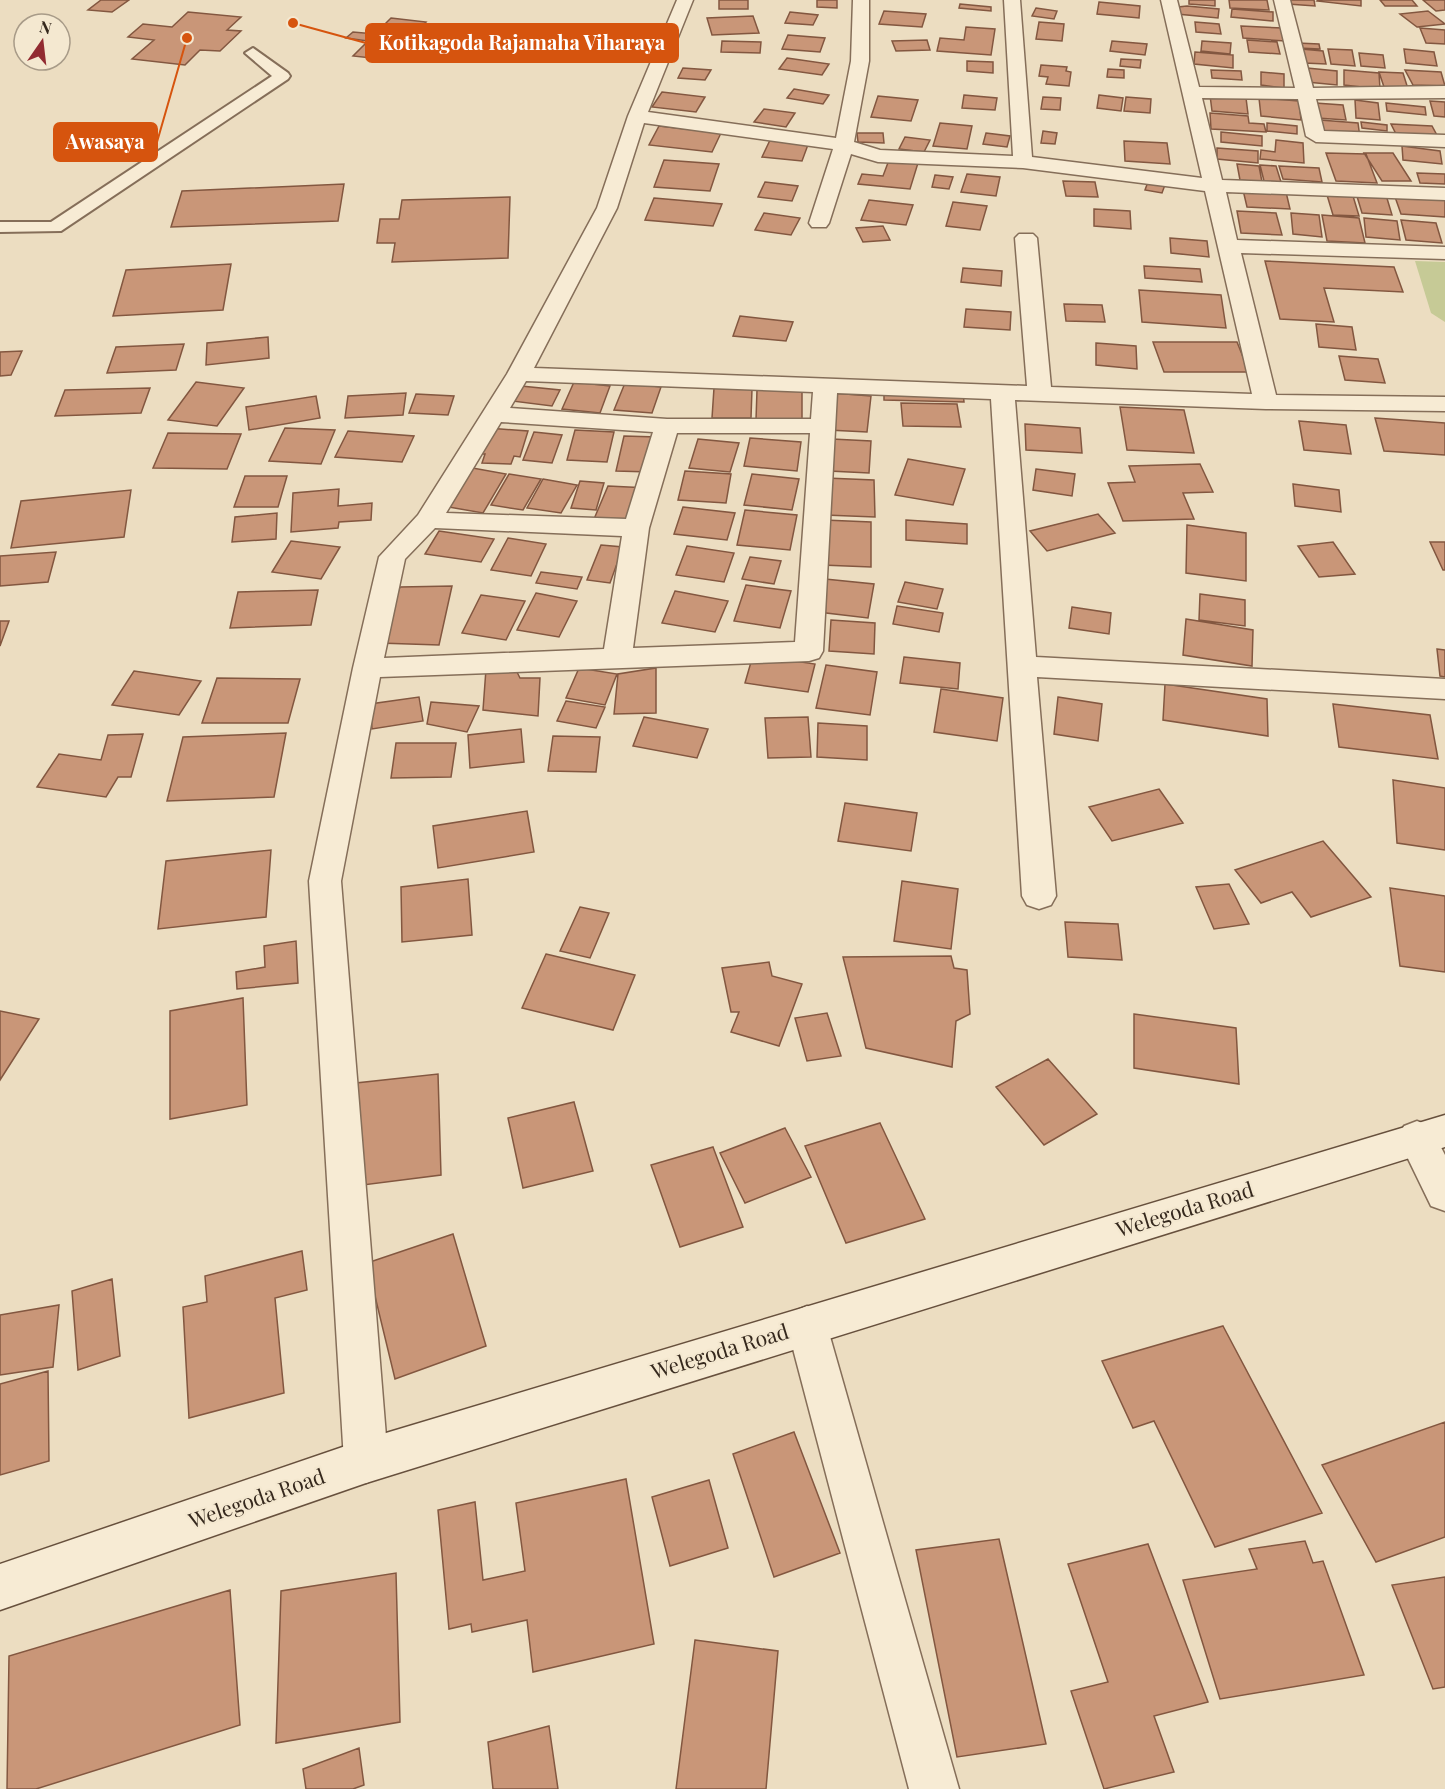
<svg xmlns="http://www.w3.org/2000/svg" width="1445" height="1789" font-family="'Playfair Display',serif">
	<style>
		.green { fill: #c6ca96 }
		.building { fill: #c99678; stroke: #835740; stroke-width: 1.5 }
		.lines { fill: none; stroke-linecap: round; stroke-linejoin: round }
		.lane-casing { stroke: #856e59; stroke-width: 4 }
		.street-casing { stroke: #856e59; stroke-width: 3 }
		.secondary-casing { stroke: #67503d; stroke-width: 3 }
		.lane { fill: #f7ebd4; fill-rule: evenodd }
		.street { fill: #f7ebd4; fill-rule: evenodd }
		.secondary { fill: #f7ebd4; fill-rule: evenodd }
		.labels { text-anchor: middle; stroke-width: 4.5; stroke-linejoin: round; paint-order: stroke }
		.near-street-label { font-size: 21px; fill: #35281d; stroke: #f4e8d0 }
		.leader { fill: none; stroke: #d6540e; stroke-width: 2 }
		.callout-dot { fill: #d6540e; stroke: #f4e8d0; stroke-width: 2 }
		.callout { fill: #d6540e; stroke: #d6540e; stroke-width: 2 }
		.callout-label { font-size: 20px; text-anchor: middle; font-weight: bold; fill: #fff }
	</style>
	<rect width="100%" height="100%" fill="#ecddc1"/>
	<!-- green -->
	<path class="green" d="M1415,261L1445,262V322L1431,313Z"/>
	<!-- building -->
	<path class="building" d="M101,0H129L112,12L88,10Z
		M719,0H748V9H719Z
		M817,0H837V8L817,7Z
		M1189,0H1215V6L1189,4Z
		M1229,0H1267L1269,10L1230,8Z
		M1288,0H1314L1315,6L1288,4Z
		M1318,0H1361V6L1317,1Z
		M1380,0H1412L1417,6H1385Z
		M1423,0H1445V10L1436,11Z
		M1099,2L1140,6L1139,18L1097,14Z
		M960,4L991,7V11L959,8Z
		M1187,6L1219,9L1218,18L1177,14L1178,7Z
		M1036,8L1057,11L1054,19L1032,16Z
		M1232,9L1273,12V21L1231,17Z
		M884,11L926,14L922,27L879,24Z
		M1428,11L1445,24L1417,27L1400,14Z
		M188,12L241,17L227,30L241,31L220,51L200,50L185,65L132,59L154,40L128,37L143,24L172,27Z
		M790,12L818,15L813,25L785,23Z
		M753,16L759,33L712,35L707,18Z
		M391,18L426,22L412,37L441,40L429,53L400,49L390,60L353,56L368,41L346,38L353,32L375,34Z
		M1039,22L1064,24L1062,41L1036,39Z
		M1195,22L1219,24L1221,34L1196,32Z
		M1241,26L1282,28L1285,41L1243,38Z
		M966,27L995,29L991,55L937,51L940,38L964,40Z
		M1420,28L1445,30V44L1426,43Z
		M788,35L825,38L820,52L782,49Z
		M927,40L930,50L896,51L892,41Z
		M1247,40L1277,42L1280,54L1249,52Z
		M722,41L761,42L760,53L721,52Z
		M1112,41L1147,44L1145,55L1110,51Z
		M1202,41L1231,43L1230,54L1201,51Z
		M1297,43L1319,44L1320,49L1298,48Z
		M1301,49L1323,51L1326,64L1304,63Z
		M1328,49L1352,50L1355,66L1331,64Z
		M1404,49L1434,52L1437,66L1406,63Z
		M1195,52L1233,55V68L1194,64Z
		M1359,53L1383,55L1385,68L1361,66Z
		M787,58L829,64L822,75L779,69Z
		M1121,59L1141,60L1140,68L1120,66Z
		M967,61L993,62V73L967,71Z
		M1041,65L1067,67L1066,71L1071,72L1069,86L1046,84L1048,77L1039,76Z
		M683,68L711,70L705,80L678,78Z
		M1307,68L1337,71V85L1307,82Z
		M1108,69L1124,70V78L1107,77Z
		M1211,70L1241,71L1242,80L1212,78Z
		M1344,70L1379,73L1380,89L1344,85Z
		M1405,70L1441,72L1445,86L1413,85Z
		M1261,72L1284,74V88L1261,85Z
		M1379,72L1403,73L1408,89L1384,87Z
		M794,89L829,95L823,104L787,98Z
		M662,92L705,97L696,112L652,107Z
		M964,95L997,98L995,110L962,108Z
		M1099,95L1123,98L1121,111L1097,108Z
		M1210,95L1246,98L1248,114L1212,111Z
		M878,96L918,100L911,121L871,117Z
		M1043,97L1061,98L1060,110L1041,109Z
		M1126,97L1151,99L1150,113L1124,111Z
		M1259,98L1299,101L1301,120L1261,116Z
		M1355,100L1378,103L1380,120L1356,118Z
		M1430,101L1445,102V117L1434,116Z
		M1315,103L1343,105L1346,120L1317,118Z
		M1386,103L1425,107L1426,115L1387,111Z
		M764,109L795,113L786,127L754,122Z
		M1210,113L1248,116L1249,123L1264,124L1266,132L1211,129Z
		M1320,120L1358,123L1360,138L1322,134Z
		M1361,122L1387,125V131L1362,128Z
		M940,123L972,126L967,149L933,146Z
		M1267,123L1297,126V134L1267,131Z
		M1391,124L1432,126L1439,139L1398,138Z
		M659,126L721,133L712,152L649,145Z
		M1043,131L1057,133L1055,144L1041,143Z
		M1221,132L1262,136V146L1221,142Z
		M857,133H883L884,143L858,142Z
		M986,133L1010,136L1007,147L983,144Z
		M905,137L930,140L924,152L899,149Z
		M771,138L809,142L802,161L762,157Z
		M1276,140L1303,143L1304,163L1260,159L1261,150L1275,152Z
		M1124,141L1167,143L1170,164L1125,161Z
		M1402,146L1440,151L1442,164L1403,160Z
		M1217,148L1258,151V163L1217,159Z
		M1326,153L1366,154L1377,183L1336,181Z
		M1364,153H1393L1411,181H1382Z
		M664,160L719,164L710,191L654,187Z
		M889,160L918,163L910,189L858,184L862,174L883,176Z
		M1237,164L1259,166L1262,182L1240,180Z
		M1260,165L1276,166L1281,182L1264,181Z
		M1279,166L1319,168L1322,182L1283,179Z
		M1417,173L1445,174V184L1420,183Z
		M967,174L1000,177L996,196L961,192Z
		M935,175L953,177L949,189L932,187Z
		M1149,179L1166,182L1162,193L1145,190Z
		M1063,181L1095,182L1098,197L1066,196Z
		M765,182L798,186L792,201L758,197Z
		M344,184L338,221L171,227L182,191Z
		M1243,190L1286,192L1290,209L1247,207Z
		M1356,193L1386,195L1392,215L1362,213Z
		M1394,194L1445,197V217L1401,214Z
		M1327,195L1353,196L1359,216L1333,215Z
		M510,197L508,258L392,262L395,243H377L380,219H399L402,200Z
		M654,198L722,204L713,226L645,220Z
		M869,200L913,205L906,225L861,220Z
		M953,202L987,206L980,230L946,226Z
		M1094,209L1130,211L1131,229L1094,226Z
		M1237,211L1276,213L1282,235L1241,233Z
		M764,213L800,218L791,235L755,230Z
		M1291,213L1319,215L1322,237L1293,234Z
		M1322,215L1359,218L1365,243L1327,241Z
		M1364,218L1397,221L1400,240L1366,237Z
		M1401,220L1436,223L1442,243L1406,240Z
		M883,226L890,240L863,242L856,228Z
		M1170,238L1207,241L1209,257L1171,253Z
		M1265,261L1394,267L1403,292L1324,288L1334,322L1280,319Z
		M231,264L223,310L113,316L126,270Z
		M1144,266L1200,269L1202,282L1145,278Z
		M963,268L1002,271L1001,286L961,282Z
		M1139,290L1221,295L1226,328L1142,322Z
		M1064,304L1102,305L1105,322L1066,321Z
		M966,309L1011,312L1010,330L964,327Z
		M740,316L793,322L786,341L733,336Z
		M1316,324L1352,327L1356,350L1319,347Z
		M268,337L269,358L206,365L207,343Z
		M1153,342H1237L1249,372H1164Z
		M1096,343L1136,346L1137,369L1096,365Z
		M184,344L176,370L107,373L116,347Z
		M22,351L11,375L0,376V352Z
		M1339,356L1378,359L1385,383L1345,380Z
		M196,382L244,388L217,426L168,420Z
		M574,382L610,386L600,413L562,409Z
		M625,383L661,387L652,413L614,410Z
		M521,386L560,390L552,406L512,401Z
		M150,388L141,413L55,416L65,390Z
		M714,388L752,389L751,418H712Z
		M757,390L802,391V421L756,420Z
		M884,390L963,392L964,402L884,400Z
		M406,393L403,415L345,418L348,396Z
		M832,393L871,396L867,432L828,430Z
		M416,394L454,396L448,415L409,413Z
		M316,396L320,418L249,430L246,407Z
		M901,403L957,404L961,427L903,426Z
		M1120,407L1184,410L1194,453L1127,450Z
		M1375,418L1445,423V455L1384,451Z
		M1299,421L1346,425L1351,454L1304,450Z
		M1025,424L1080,428L1082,453L1026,450Z
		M285,428L335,430L321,464L269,461Z
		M488,428L528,431L520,457L514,456L511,464L482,463L485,454H479Z
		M575,430L614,432L607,462L567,460Z
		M348,431L414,436L402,462L335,457Z
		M534,432L562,435L552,463L523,460Z
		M168,433L241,434L227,469L153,468Z
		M624,436L657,437L650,472L616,471Z
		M750,438L801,442L797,471L744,466Z
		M698,439L739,443L730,472L689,468Z
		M832,439L871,441L869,473L829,471Z
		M908,459L965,469L953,505L895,495Z
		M1200,464L1213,492L1183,493L1194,519L1123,521L1108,483L1135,482L1129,466Z
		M467,467L506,474L483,513L443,506Z
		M1036,469L1075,474L1072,496L1033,490Z
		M685,471L731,474L726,503L678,500Z
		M509,474L541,479L523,510L491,505Z
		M752,474L799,479L792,510L744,505Z
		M245,476H287L278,507H234Z
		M826,478L874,480L875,517L825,515Z
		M543,479L577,485L561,513L527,508Z
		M580,481L604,483L596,510L571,508Z
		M1293,484L1339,490L1341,512L1295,506Z
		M608,486L648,488L636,523L594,519Z
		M339,489L338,506L372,503L371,520L339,522L338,528L291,532L293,493Z
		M131,490L124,537L11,548L21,501Z
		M683,507L735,513L727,540L674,534Z
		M745,510L797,515L790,550L737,545Z
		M277,513L276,539L232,542L235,517Z
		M1098,514L1115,533L1047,551L1030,531Z
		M824,520L871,522V567L822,565Z
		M906,520L967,524V544L906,540Z
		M1187,525L1246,533V581L1186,573Z
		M439,531L494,539L481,562L425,554Z
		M508,538L546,544L531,576L491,570Z
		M291,541L340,547L321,579L272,572Z
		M1333,542L1355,574L1319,577L1298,546Z
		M1430,542H1445V570H1443Z
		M601,545L623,547L610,583L587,580Z
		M687,546L734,553L724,582L676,575Z
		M56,552L48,582L0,586V556Z
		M750,557L781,561L774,584L742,579Z
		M541,572L582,577L577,589L536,583Z
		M825,579L874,584L868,618L818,612Z
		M905,582L943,589L937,609L898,602Z
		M746,585L791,591L780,628L734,621Z
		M452,586L439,645L379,643L400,587Z
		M318,590L311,625L230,628L238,592Z
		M675,591L728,601L715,632L662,623Z
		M536,593L577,601L559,637L517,630Z
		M1200,594L1245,600V626L1199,620Z
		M481,595L525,601L506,640L462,633Z
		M897,606L943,613L939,632L893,624Z
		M1072,607L1111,613L1109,634L1069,628Z
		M1186,619L1253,630L1252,666L1183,655Z
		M831,620L875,623L874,654L829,651Z
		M0,621H9L0,646Z
		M1437,649L1445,650V677L1440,676Z
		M753,655L815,664L808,692L745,683Z
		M904,657L960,663L958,689L900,683Z
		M826,665L877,672L870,715L816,708Z
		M515,668L520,678H540L538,716L483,710L486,669Z
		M579,668L617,674L605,705L566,698Z
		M656,668V713L614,714L618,674Z
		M134,671L201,681L179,715L112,705Z
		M217,678L300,679L288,723H202Z
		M1165,684L1267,699L1268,736L1163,720Z
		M941,689L1003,698L997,741L934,732Z
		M419,697L423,721L372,729L370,704Z
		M1058,697L1102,704L1098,741L1054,734Z
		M566,701L605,707L596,728L557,721Z
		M431,702L479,706L467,732L427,724Z
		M1333,704L1430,715L1438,759L1339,747Z
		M644,717L708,729L697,758L633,746Z
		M808,717L811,757L768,758L765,718Z
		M818,723L867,726V760L817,757Z
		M521,729L524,762L470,768L468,735Z
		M286,733L274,797L167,801L183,737Z
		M143,734L131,777H118L106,797L37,787L59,754L101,760L108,735Z
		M553,736L600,737L596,772L548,771Z
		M396,743H456L451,777L391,778Z
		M1393,780L1445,788V850L1397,843Z
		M1159,789L1183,823L1112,841L1089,807Z
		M845,803L917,813L911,851L838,841Z
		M527,811L534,852L438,868L433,826Z
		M1323,841L1371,897L1311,917L1292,892L1261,903L1235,870Z
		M271,850L266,917L158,929L166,861Z
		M468,879L472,935L402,942L401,887Z
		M902,881L958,889L951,949L894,941Z
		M1229,884L1249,924L1214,929L1196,887Z
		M1390,888L1445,896V972L1400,966Z
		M580,907L609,913L590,958L560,951Z
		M1065,922L1118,924L1122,960L1068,957Z
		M296,941L298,983L237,989L236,972L265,967L264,946Z
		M546,954L635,975L613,1030L522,1008Z
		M951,956L954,968L967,970L970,1014L956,1021L952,1067L866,1048L843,957Z
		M769,962L772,976L802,984L779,1046L731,1032L739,1012H731L722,968Z
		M243,998L247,1105L170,1119V1011Z
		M0,1011L39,1019L0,1080Z
		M827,1013L841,1056L807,1061L795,1018Z
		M1134,1014L1236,1028L1239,1084L1134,1068Z
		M1048,1059L1097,1114L1044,1145L996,1087Z
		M438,1074L441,1175L355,1186L356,1083Z
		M574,1102L593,1171L523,1188L508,1118Z
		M880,1123L925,1219L846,1243L805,1146Z
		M785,1128L811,1177L745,1203L720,1153Z
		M713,1147L743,1227L680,1247L651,1165Z
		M453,1234L486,1346L395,1379L367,1263Z
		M302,1251L307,1290L275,1298L284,1393L189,1418L183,1307L207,1302L205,1276Z
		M112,1279L120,1356L78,1370L72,1291Z
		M59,1305L53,1367L0,1375V1315Z
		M1223,1326L1322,1513L1215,1547L1154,1421L1133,1428L1102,1361Z
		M48,1371L49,1461L0,1475V1384Z
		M1445,1422V1537L1376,1562L1322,1465Z
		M794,1432L840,1553L774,1577L733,1454Z
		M626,1479L654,1644L533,1672L527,1620L472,1632L471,1624L449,1629L438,1510L475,1502L483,1580L525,1571L516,1503Z
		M709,1480L728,1548L670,1566L652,1497Z
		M999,1539L1046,1744L957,1757L916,1550Z
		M1305,1541L1313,1563L1323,1561L1364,1675L1220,1699L1183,1580L1257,1569L1249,1549Z
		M1148,1544L1208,1702L1154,1716L1174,1772L1104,1789L1071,1691L1108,1682L1068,1564Z
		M396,1573L400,1722L276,1743L281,1591Z
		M1445,1577V1687L1433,1689L1392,1585Z
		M230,1590L240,1725L36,1789H7L9,1656Z
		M695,1640L778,1651L766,1789H676Z
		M549,1726L558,1789H493L488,1742Z
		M359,1748L364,1785L353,1789H306L303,1769Z"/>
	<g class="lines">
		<!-- lane casing -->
		<g class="lane-casing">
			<path id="lane" d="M253,48L288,73L290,76L288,79L61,231L0,232V222H51L272,76L245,53Z"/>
		</g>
		<!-- street casing -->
		<g class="street-casing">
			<path id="street" d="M677,0H693L648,112L836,138L851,61L853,0H869V61L854,142L880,150L1013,156L1004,0H1020L1032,157L1202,178L1161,0H1177L1199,87L1295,88L1274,0H1290L1313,88L1445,86V98L1316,99L1324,131L1445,135V147L1316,142L1306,136L1298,99L1202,98L1222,180L1445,188V200L1226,192L1237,240L1445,247V259L1241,253L1276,395L1445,397V411L1266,409L1015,400L1036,657L1445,679V699L1037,677L1056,896L1051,905L1039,909L1027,905L1022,896L991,399L837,393L823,651L819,658L809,661L380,677L341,881L388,1461L381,1476L366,1483L351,1476L344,1461L309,881L353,668L379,557L418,515L507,374L597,208L628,116ZM644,123L833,149L809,223L812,227H826L829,223L851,154L878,162L1023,168L1205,191L1252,394L1051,387L1037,238L1033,234H1019L1015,238L1027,386L534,368L617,208ZM526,381L813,392L811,419H667L510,408ZM501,422L653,432L626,519L446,513ZM677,433H810L795,642L633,648L649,528ZM435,528L622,536L604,649L384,658L405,559Z
				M1417,1121L1430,1126L1445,1155V1211L1431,1206L1398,1138L1404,1126Z
				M807,1306L821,1312L827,1326L959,1789H909L787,1326L793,1312Z"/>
		</g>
		<!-- secondary casing -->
		<g class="secondary-casing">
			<path id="secondary" d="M1445,1115V1147L366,1483L0,1610V1564L366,1439Z"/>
		</g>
		<!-- lane -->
		<use href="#lane" class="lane"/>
		<!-- street -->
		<use href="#street" class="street"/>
		<!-- secondary -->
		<use href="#secondary" class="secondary"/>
	</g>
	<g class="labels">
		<!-- near-street labels -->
		<g class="near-street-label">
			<text transform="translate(1185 1210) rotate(-17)" y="7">Welegoda Road</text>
			<text transform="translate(720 1352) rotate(-17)" y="7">Welegoda Road</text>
			<text transform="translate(257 1499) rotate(-19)" y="7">Welegoda Road</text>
		</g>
	</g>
	<!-- callouts -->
	<path class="leader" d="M293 23L366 43M187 38L157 142"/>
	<g class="callout-dot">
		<circle cx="293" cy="23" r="6"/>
		<circle cx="187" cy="38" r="6"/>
	</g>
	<g class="callout">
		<rect x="366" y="24" width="312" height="38" rx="6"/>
		<rect x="54" y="123" width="103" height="38" rx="6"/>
	</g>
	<g class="callout-label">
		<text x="522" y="50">Kotikagoda Rajamaha Viharaya</text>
		<text x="105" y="149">Awasaya</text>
	</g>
	<!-- north arrow -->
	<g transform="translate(42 42) rotate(14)"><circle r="28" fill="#f4e8d0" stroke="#a89b88" stroke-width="1.5"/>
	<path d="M0-4.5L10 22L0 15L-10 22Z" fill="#922b31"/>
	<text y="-9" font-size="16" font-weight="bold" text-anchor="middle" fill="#35281d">N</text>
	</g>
</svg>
